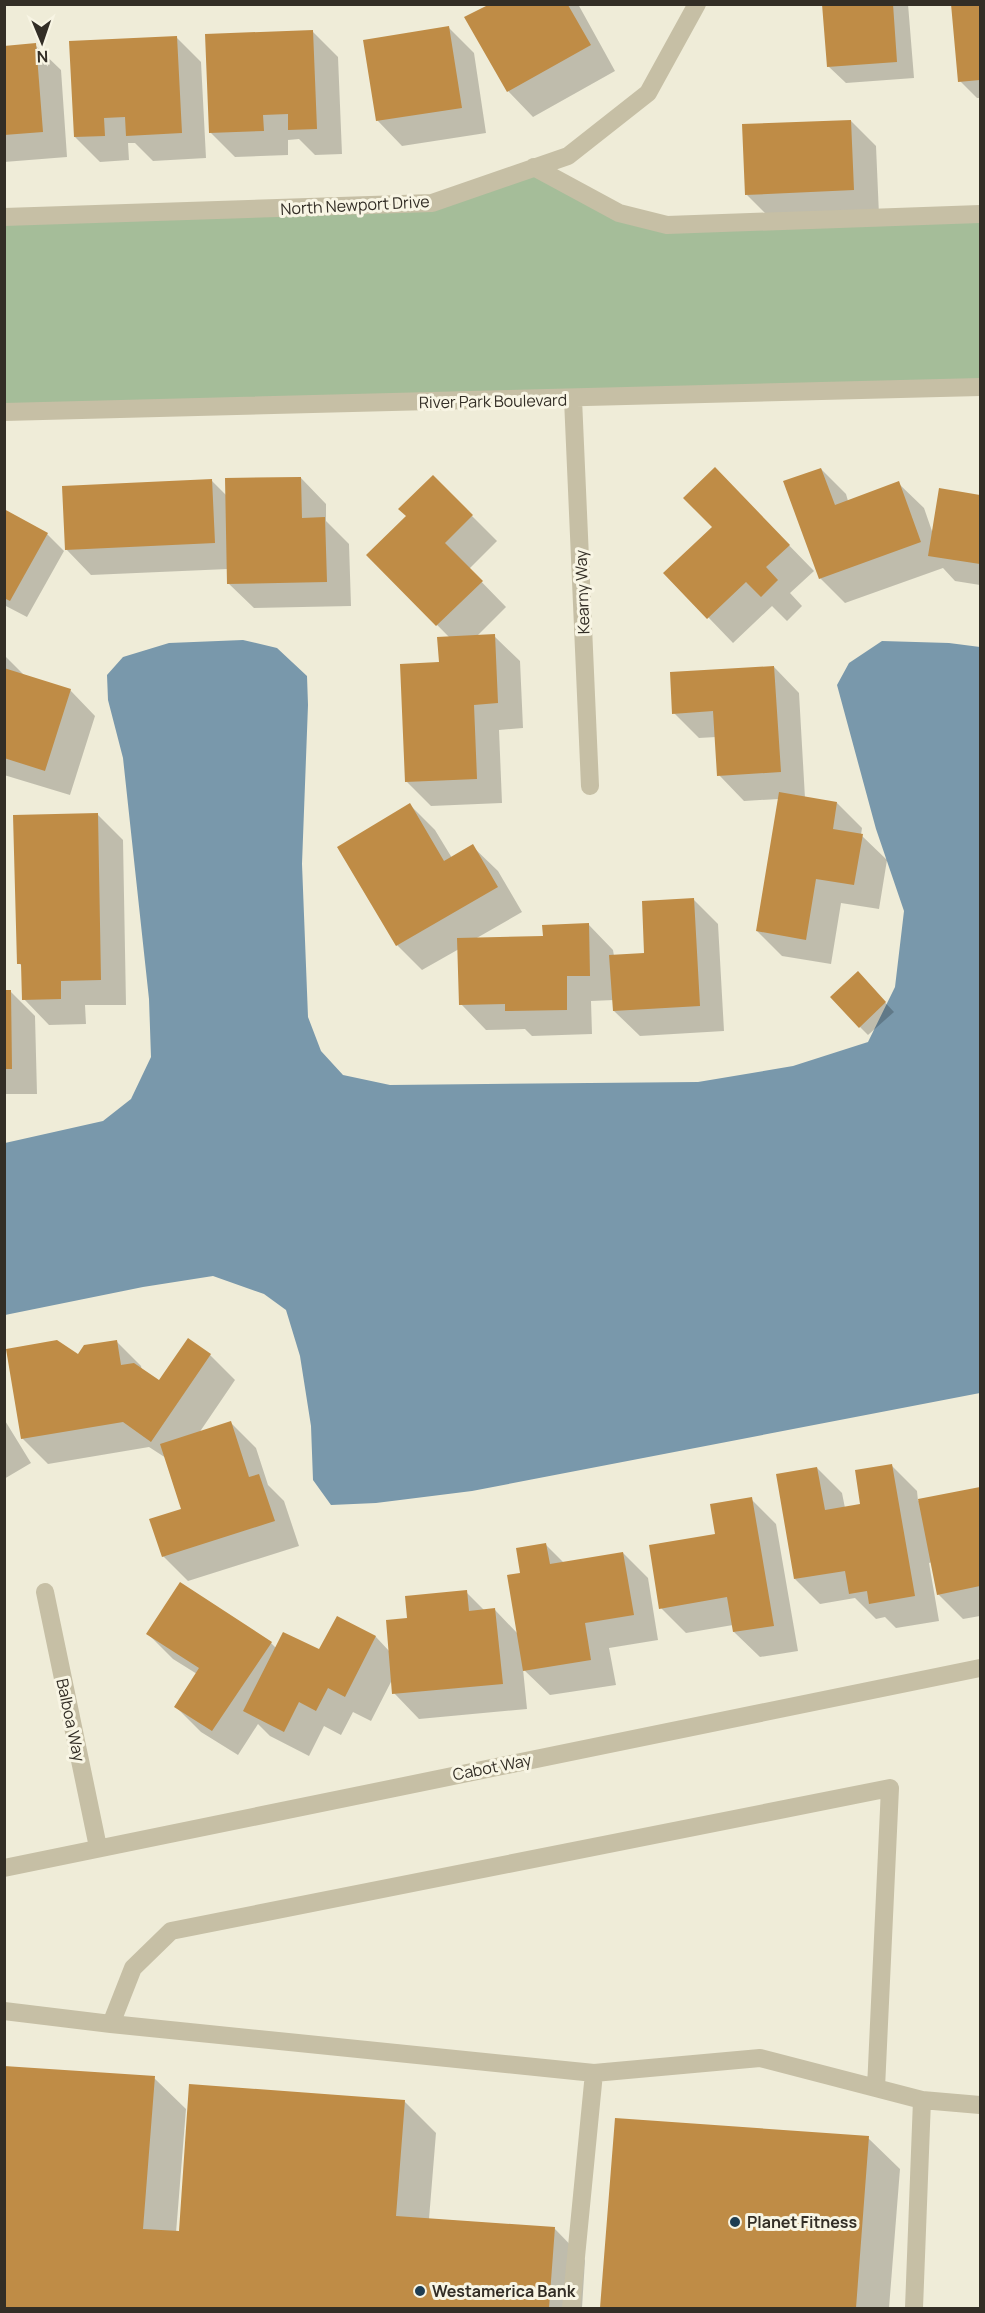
<svg xmlns="http://www.w3.org/2000/svg" width="985" height="2313" font-family="Manrope,sans-serif">
	<style>
		.green { fill: #a5bd99 }
		.water { fill: #7998ab }
		.shadow { fill: #0003 }
		.building { fill: #bf8c46 }
		.lines { fill: none; stroke-linecap: round; stroke-linejoin: round }
		.minor { stroke: #c6bfa5; stroke-width: 18 }
		.poi-dot { fill: #1e3d52; stroke: #f8f5e4; stroke-width: 2 }
		.labels { text-anchor: middle; stroke-width: 6; stroke-linejoin: round; paint-order: stroke }
		.street-label { font-size: 16px; fill: #332e26; stroke: #f8f5e4 }
		.poi-label { font-size: 16px; font-weight: bold; fill: #332e26; stroke: #f8f5e4; text-anchor: start }
	</style>
	<rect width="100%" height="100%" fill="#efecd8"/>
	<!-- green -->
	<path class="green" d="M534,167L667,225L980,214V387L5,412L4,217L432,203Z"/>
	<!-- water -->
	<path class="water" d="M243,640L277,648L307,676L308,705L302,864L308,1017L321,1051L343,1075L390,1085L698,1082L793,1066L868,1042L895,987L904,911L876,829L837,685L849,663L882,641L949,643L980,647V1393L472,1491L376,1503L331,1505L313,1480L311,1426L300,1356L286,1310L264,1294L213,1276L143,1287L5,1315V1143L103,1121L131,1099L151,1057L149,999L123,758L108,700L107,675L123,657L169,643Z"/>
	<!-- shadow -->
	<path class="shadow" d="M491,4H578L615,71L533,117L508,91L466,18Z
		M823,4H908L914,78L846,83L828,66Z
		M952,4H980V98H977L960,81Z
		M449,28L474,53L486,133L402,146L377,120Z
		M313,32L338,57L342,154L315,155L299,139L288,140V155L235,157L210,132Z
		M176,37L201,62L206,158L153,161L135,143H128L129,160L100,162L75,137Z
		M35,45L61,70L67,157L4,162V47Z
		M851,121L876,146L879,215L772,220L747,195Z
		M821,469L846,494L848,501L898,483L924,508L933,534L940,490L980,496V585L955,581L943,568L845,603L820,578Z
		M433,477L497,541L469,569L506,607L476,637L494,636L520,661L523,728L499,730L502,803L431,806L406,781L440,664L450,638L368,555L408,517Z
		M301,478L326,504V521L349,544L351,606L254,608L228,583V569L91,575L66,549L212,481L227,496Z
		M740,495L814,571L790,593L802,606L787,621L772,606L733,643L708,617L714,527Z
		M4,511L47,534L64,551L27,617L4,605Z
		M4,655L24,675L70,690L95,716L70,795L4,775Z
		M774,667L799,693L805,798L837,803L862,828L861,835L887,860L879,909L841,903L831,964L782,956L757,931L779,799L744,801L719,775L716,737L699,738L674,713Z
		M410,805L435,830L452,858L472,846L498,871L522,912L475,939L544,938L588,924L613,950L614,956L646,954L693,899L718,924L724,1031L640,1036L614,1011V1000L591,1001L592,1034L532,1036L525,1029L486,1030L461,1004L459,949L422,970L397,945Z
		M97,814L123,840L126,1005H85L86,1024L49,1025L24,999L23,967L19,963Z
		M866,982L894,1012L868,1035L860,1027Z
		M4,991H10L35,1016L37,1094H4Z
		M116,1341L141,1366L142,1371L160,1382L210,1355L235,1380L199,1433L231,1423L256,1448L268,1485L284,1501L299,1546L188,1581L163,1556L183,1510L166,1458L149,1447L48,1464L22,1438L78,1357Z
		M4,1419L31,1463L4,1479Z
		M892,1466L917,1491L918,1501L980,1489V1616L963,1619L938,1594L932,1562L929,1563L939,1621L896,1628L885,1617L876,1619L855,1598L820,1604L795,1579L817,1468L842,1493L845,1508L862,1505Z
		M751,1499L776,1524L798,1651L760,1657L734,1632L733,1625L686,1633L661,1608L717,1535Z
		M546,1545L564,1563L623,1553L648,1578L658,1640L609,1648L616,1685L550,1695L523,1669L527,1709L419,1719L394,1693L393,1678L371,1721L353,1712L341,1735L324,1726L309,1756L270,1736L258,1724L238,1755L201,1732L176,1707L197,1674L173,1659L148,1634L271,1643L277,1649L320,1651L337,1618L376,1637L390,1652L409,1619L466,1592L485,1611L495,1610L518,1634L522,1574Z
		M4,2067L154,2078L186,2109L176,2233L404,2101L436,2133L429,2219L554,2228L585,2260L582,2308H4Z
		M616,2119L868,2138L900,2169L889,2308H602Z"/>
	<!-- building -->
	<path class="building" d="M822,4H893L897,62L827,67Z
		M951,4H980V80L958,82Z
		M488,5H568L591,45L507,92L464,17Z
		M449,26L462,108L376,121L363,40Z
		M313,30L317,129L288,130V114L263,115L264,131L209,133L205,34Z
		M177,36L182,133L126,136L125,117L104,118L105,136L74,137L69,41Z
		M36,43L43,132L4,135V46Z
		M851,120L854,190L745,195L742,124Z
		M715,467L790,545L766,567L778,580L761,597L746,582L707,619L663,573L712,527L683,498Z
		M821,468L835,505L899,481L921,542L819,579L783,481Z
		M433,475L473,515L445,543L483,581L436,626L366,555L406,516L398,509Z
		M301,477L302,518L325,517L327,582L227,584L225,478Z
		M212,479L215,543L65,550L62,486Z
		M939,488L980,495V564L928,556Z
		M4,509L48,533L10,601L4,598Z
		M495,634L498,703L474,705L477,779L405,782L400,664L439,662L437,637Z
		M774,666L781,772L717,776L713,711L672,714L670,672Z
		M4,668L71,689L45,771L4,758Z
		M779,792L837,802L833,829L863,834L854,885L816,879L806,940L756,931Z
		M410,803L444,861L473,844L498,887L396,946L337,847Z
		M98,813L101,980L61,981V999L22,1000L21,964H17L13,815Z
		M694,898L700,1006L613,1011L609,955L644,953L642,901Z
		M589,923L590,976H567V1010L505,1011V1004L459,1005L457,938L543,936L542,925Z
		M858,971L886,1002L859,1028L830,997Z
		M4,990H11L12,1069H4Z
		M188,1338L211,1354L151,1442L123,1422L21,1439L6,1349L57,1340L78,1354L84,1345L117,1340L121,1365L134,1363L159,1380Z
		M231,1421L249,1477L259,1474L275,1521L162,1557L149,1519L181,1509L160,1444Z
		M892,1464L915,1596L869,1604L867,1591L849,1594L845,1571L794,1579L776,1474L817,1467L825,1510L860,1504L855,1470Z
		M980,1487V1586L937,1595L918,1499Z
		M752,1497L774,1626L733,1632L727,1597L659,1609L649,1545L715,1534L710,1504Z
		M546,1543L550,1564L623,1552L634,1615L585,1623L591,1660L523,1671L507,1575L520,1573L516,1548Z
		M180,1582L272,1642L212,1731L174,1707L199,1668L146,1634Z
		M467,1590L469,1611L495,1608L503,1684L392,1694L386,1620L407,1618L405,1596Z
		M337,1616L376,1636L345,1697L328,1688L316,1711L299,1702L284,1732L243,1711L283,1632L319,1649Z
		M4,2066L155,2076L143,2229L179,2231L189,2084L405,2100L396,2216L555,2227L549,2308H4Z
		M615,2118L869,2136L856,2308H600Z"/>
	<g class="lines">
		<!-- minor -->
		<path class="minor" d="M534,167L619,213L667,225L980,214
			M4,217L432,203L568,156L648,93L697,4
			M573,399L590,786
			M4,412L980,387
			M45,1592L98,1847
			M4,1868L980,1668
			M4,2011L111,2024L594,2073L760,2058L922,2100L980,2105
			M111,2024L133,1968L171,1931L890,1788L876,2088
			M571,2308L594,2073
			M914,2308L922,2100"/>
	</g>
	<!-- markers -->
	<g class="poi-dot">
		<circle cx="735" cy="2222" r="6"/>
		<circle cx="420" cy="2291" r="6"/>
	</g>
	<g class="labels">
		<!-- street labels -->
		<g class="street-label">
			<text transform="translate(355 205) rotate(-3)" y="6">North Newport Drive</text>
			<text transform="translate(493 401) rotate(-1)" y="6">River Park Boulevard</text>
			<text transform="translate(582 592) rotate(-92)" y="6">Kearny Way</text>
			<text transform="translate(71 1720) rotate(78)" y="6">Balboa Way</text>
			<text transform="translate(492 1767) rotate(-11)" y="6">Cabot Way</text>
		</g>
		<!-- poi labels -->
		<g class="poi-label">
			<text x="747" y="2228">Planet Fitness</text>
			<text x="432" y="2297">Westamerica Bank</text>
		</g>
	</g>
	<!-- border -->
	<rect width="985" height="2313" fill="none" stroke="#332e26" stroke-width="12"/>
	<!-- north arrow -->
	<g transform="translate(42 42) rotate(178)" stroke="#f8f5e4" stroke-width="4.5" paint-order="stroke">
	<path d="M0-4.5L10 22L0 15L-10 22Z" fill="#332e26"/>
	<text y="-9" font-size="16" font-weight="bold" text-anchor="middle" fill="#332e26">N</text>
	</g>
</svg>
